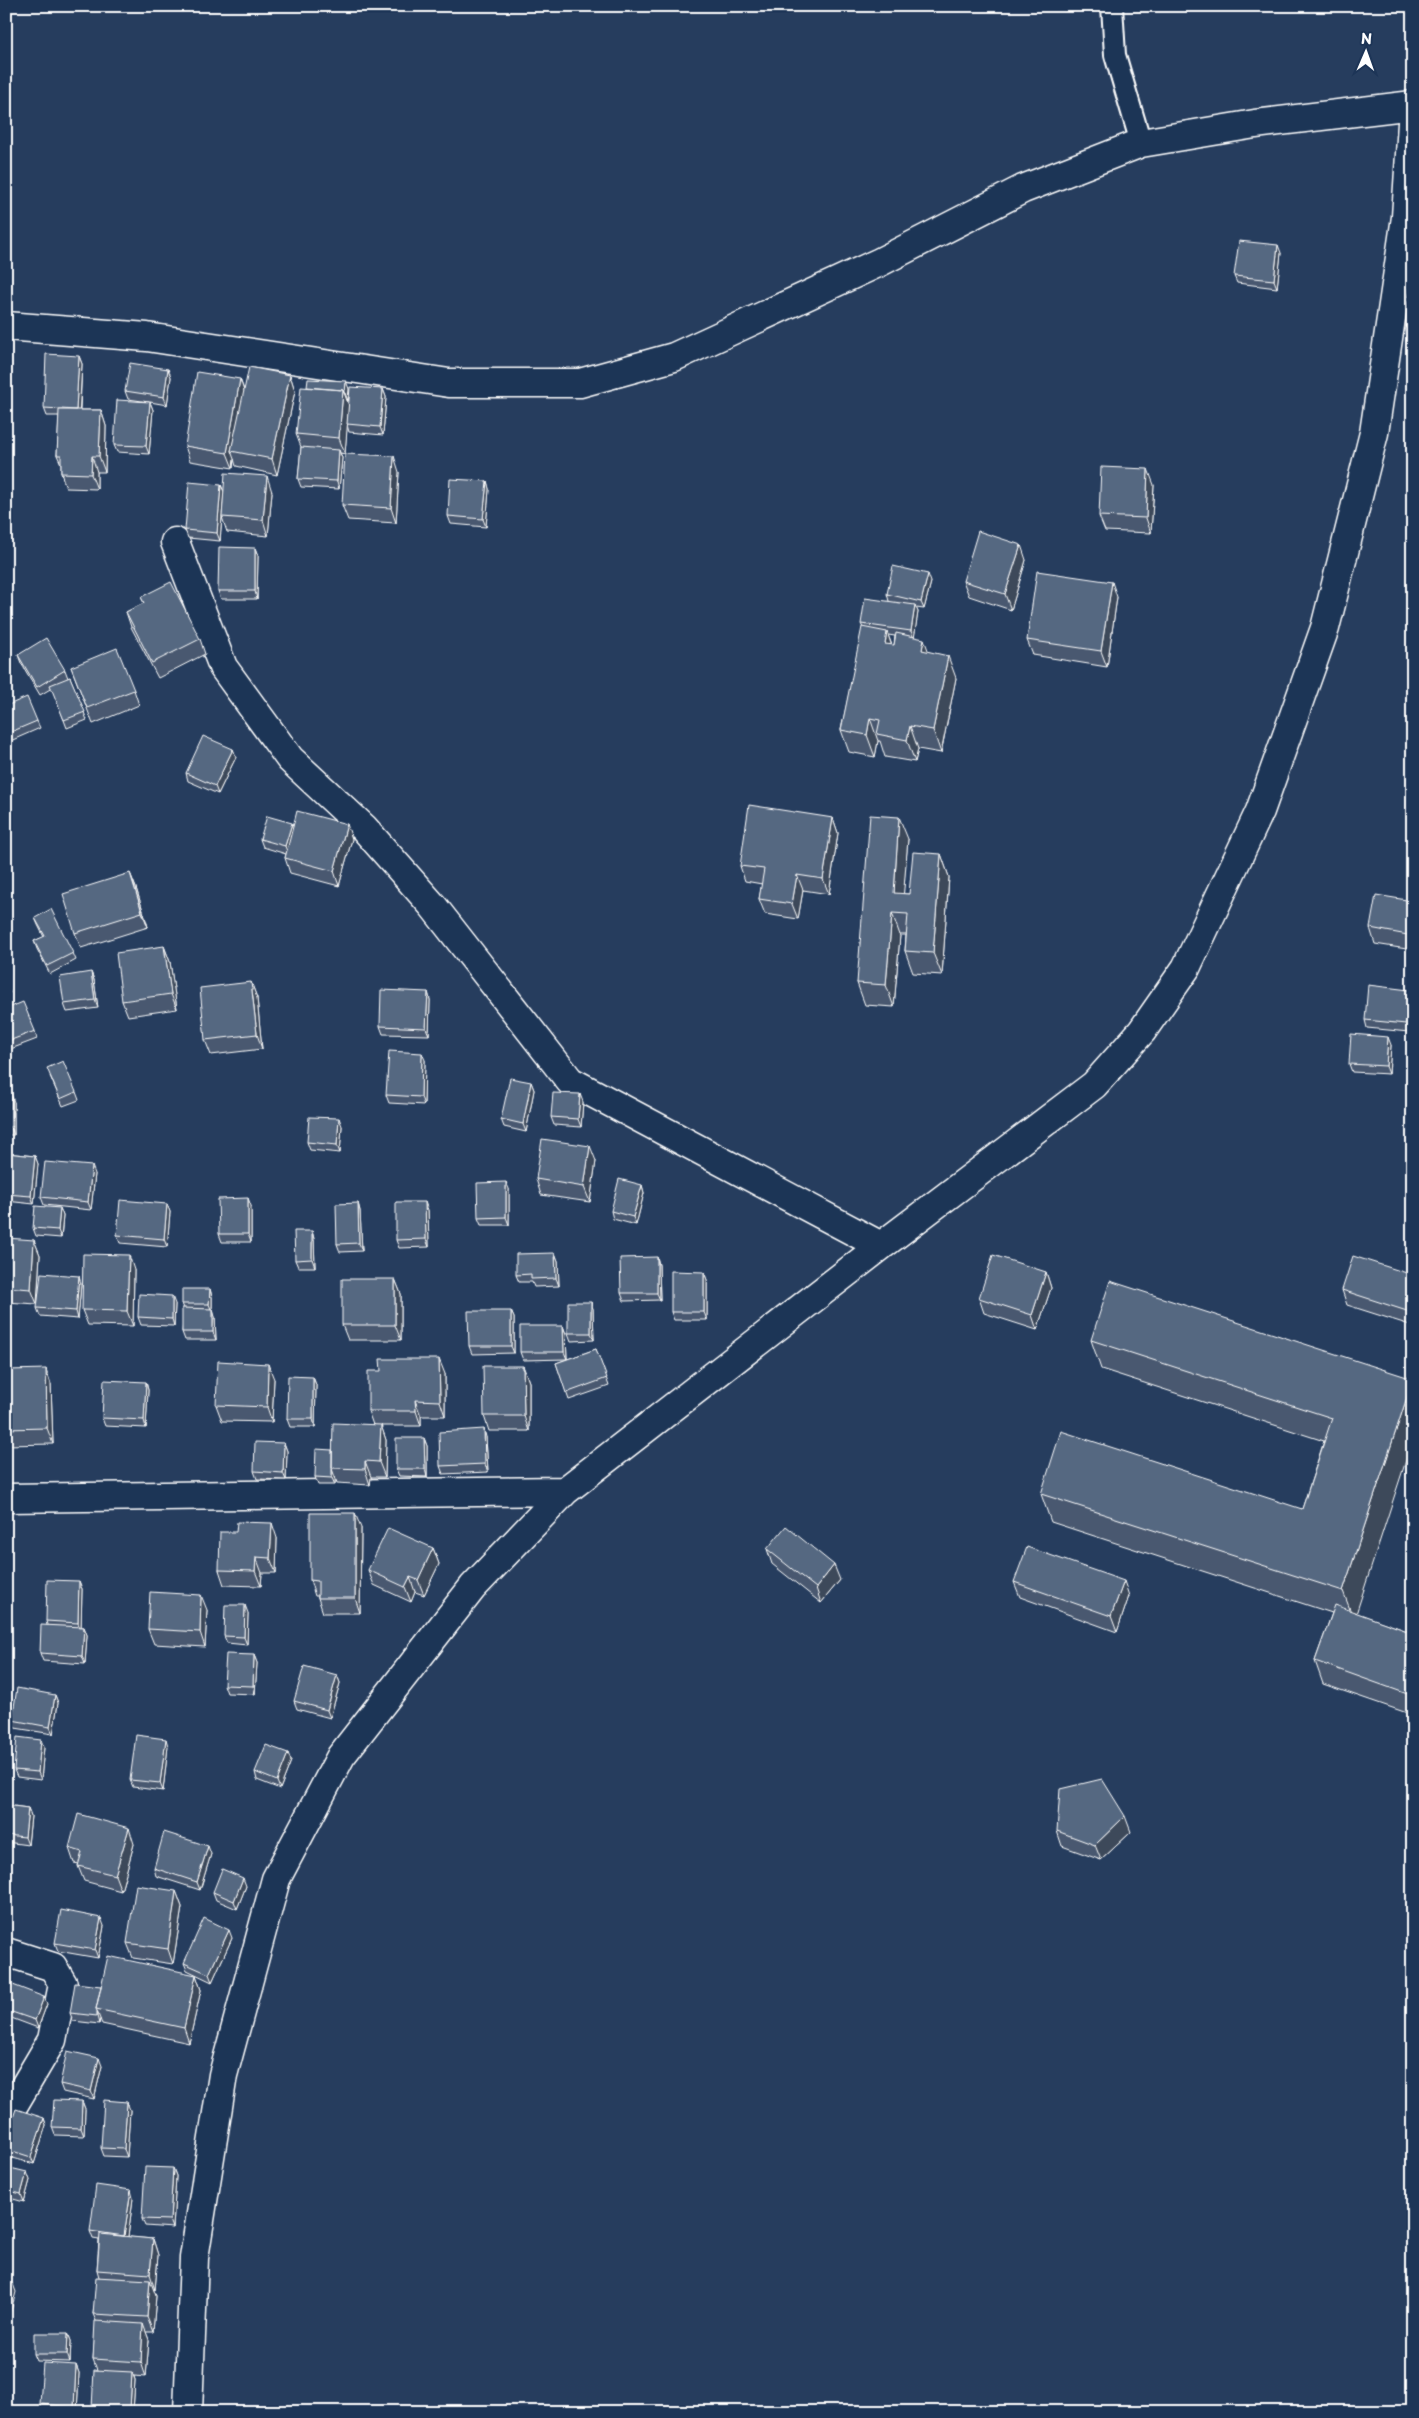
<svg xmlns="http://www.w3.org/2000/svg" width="1419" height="2418" font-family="'Playpen Sans',sans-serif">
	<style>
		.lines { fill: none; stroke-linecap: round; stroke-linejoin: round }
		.lane-casing { stroke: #fff; stroke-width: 24 }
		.street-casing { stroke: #fff; stroke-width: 31 }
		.lane { stroke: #1d3557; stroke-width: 20 }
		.street { stroke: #1d3557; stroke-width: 28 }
		.wall { fill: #49596f; stroke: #fff; fill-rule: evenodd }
		.shaded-wall { fill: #3c485a; stroke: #fff }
		.building { fill: #556781; stroke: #fff }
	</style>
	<rect width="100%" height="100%" fill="#263d5e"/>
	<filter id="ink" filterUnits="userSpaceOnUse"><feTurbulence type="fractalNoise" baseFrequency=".02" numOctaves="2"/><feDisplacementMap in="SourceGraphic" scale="10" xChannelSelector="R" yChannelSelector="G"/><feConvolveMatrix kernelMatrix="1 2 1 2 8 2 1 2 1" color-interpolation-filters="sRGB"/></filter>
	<g filter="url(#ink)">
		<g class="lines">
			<!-- lane casing -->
			<g class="lane-casing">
				<path id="lane" d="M1112,6L1115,55L1141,143"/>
			</g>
			<!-- street casing -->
			<g class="street-casing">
				<path id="street" d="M6,326L147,337L449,383H580L674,357L880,262L1023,189L1141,143L1255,124L1413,105
					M175,542L223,667L290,759L364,828L433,906L570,1081L881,1246
					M6,1498L565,1491
					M6,1952L53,1967L63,1984L52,2040L13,2106L6,2114
					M188,2412L194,2258L223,2075L276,1879L341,1756L473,1587L565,1491L881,1246L1094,1085L1142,1031L1186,968L1260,811L1325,628L1374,433L1406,217L1413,107"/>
			</g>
			<!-- lane -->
			<use href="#lane" class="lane"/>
			<!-- street -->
			<use href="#street" class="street"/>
		</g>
		<!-- wall -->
		<path class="wall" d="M1281,253L1277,288L1237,283L1234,276Z
			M79,356L82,364L80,410H101L106,426L105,472H97V489L66,488L61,473V464L57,455L59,416H47L44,408Z
			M168,369L171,377L167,405L150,402L153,410L149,454L117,452L114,445L149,402L128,399L125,391Z
			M290,375L295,391L277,475L236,466L234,459L233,468L190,461L185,446L240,379L244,390Z
			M349,389L348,401H347L348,405L383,389L386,397L383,435L349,432L347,425L345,454L340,453L342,458L339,489L301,487L298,479L301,447L296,434Z
			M399,472L396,523L348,520L342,505Z
			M487,481L489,489L486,527L451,524L448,516Z
			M221,485L224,492H272L268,536L227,532L222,517L220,541L188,538L185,530Z
			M1154,485L1151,533L1105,531L1099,516Z
			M255,548L258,556L257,599H221L218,591Z
			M1026,560L1011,610L969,596L963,581Z
			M931,582L924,609L916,608L918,612L914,637L956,678L941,753L918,749L915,762L885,757L880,741H878L875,757L849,752L841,730L863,628L861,624L889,601L887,594ZM888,635L895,636L894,645H892Z
			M141,597L200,639L205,654L158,678L131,627L126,612L144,603Z
			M1117,597L1107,667L1033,655L1027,640Z
			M18,655L65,670L68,678L70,677L87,720L67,728L52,688L40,695L21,663Z
			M71,667L134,690L139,705L93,724Z
			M6,706L37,721L40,728L8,742L6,738Z
			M233,749L236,757L218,794L188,781L186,773Z
			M833,818L838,833L829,894L803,890L798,919L765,914L759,899L762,884L745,881L740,866Z
			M293,826L352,839L339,886L290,873L285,858L286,854L263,847L260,839Z
			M908,839L903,894H909L941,854L949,877L942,975L913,973L905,951L906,935H900L894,1007L865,1005L857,983Z
			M130,873L136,888L148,927L81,948L75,933Z
			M1413,901V950L1375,944L1370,928Z
			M35,918L73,953L76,960L50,974L37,949L34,941L44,937L38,925Z
			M164,946L170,962L177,1009L128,1016L122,1001Z
			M91,972L94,980L98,1008L67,1012L64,1004Z
			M251,982L257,998L262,1049L211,1055L205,1040Z
			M6,984L10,993L6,994Z
			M428,992L430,1000L429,1035L383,1034L380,1026Z
			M1412,998L1409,1032L1367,1028L1365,1020Z
			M6,1009L35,1031L37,1039L8,1050L6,1045Z
			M1391,1045L1389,1074L1352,1072L1349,1064Z
			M425,1060L424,1105L389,1103L386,1095Z
			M50,1076L76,1092L79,1100L63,1106Z
			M531,1082L534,1090L526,1132L504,1127L501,1119Z
			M6,1094L14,1102V1135H6Z
			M583,1102L581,1127L554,1125L551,1117Z
			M342,1126L340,1153L310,1150L307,1142Z
			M6,1153L35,1156L38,1164L34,1204L6,1201Z
			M596,1161L590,1202L541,1195L536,1179Z
			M95,1174L91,1210L44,1205L41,1197Z
			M642,1185L644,1193L636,1225L613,1219L611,1211Z
			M509,1189V1225H481L478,1218Z
			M358,1203L360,1211L362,1251L340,1252L337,1244Z
			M167,1204L170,1212L167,1247L120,1243L117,1235Z
			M251,1206V1242H222L219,1234Z
			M60,1208L63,1216L61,1238L36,1236L33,1228Z
			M428,1210L429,1247L399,1248L396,1240Z
			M312,1231L314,1239L315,1267H298L295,1260Z
			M34,1240L40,1255L37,1304L6,1302V1248Z
			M555,1253L558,1261L559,1286L534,1287L532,1282H519L516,1275Z
			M657,1257L659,1265L660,1300L624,1301L621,1293Z
			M134,1270L133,1326L88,1325L82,1310Z
			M704,1272L707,1280V1320H674L671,1312Z
			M1046,1272L1051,1288L1037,1330L984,1313L979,1298Z
			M1413,1275V1326L1347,1305L1342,1290Z
			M395,1279L401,1294V1340H348L342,1325Z
			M81,1284L78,1319L40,1316L37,1308Z
			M210,1289L212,1297V1309L215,1317L216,1340H185L182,1332L184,1308L182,1304Z
			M591,1302L593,1309L594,1340L571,1341L568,1333Z
			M175,1304L174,1326L141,1325L138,1317Z
			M511,1311L514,1318V1353L472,1354L469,1346Z
			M563,1326L566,1334L567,1359L523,1360L520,1352Z
			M1091,1340L1413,1379L1356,1613L1413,1633V1715L1323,1684L1315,1661L1332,1613L1051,1522L1041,1494L1302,1509L1324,1441L1101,1369Z
			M596,1349L609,1386L569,1400L556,1363Z
			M523,1366L529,1382V1431H489L484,1416Z
			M381,1371L445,1374V1416H421V1426H381L386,1440L385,1477H371L370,1485L337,1483L335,1477V1485H318L315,1477L332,1450L373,1425L368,1411Z
			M313,1377L316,1385L315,1427H290L287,1419Z
			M274,1379L272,1422L222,1421L216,1405Z
			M146,1382L148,1390L146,1428L105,1426L102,1418Z
			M51,1384L53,1444L6,1445V1386Z
			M486,1437L488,1472L443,1474L440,1466Z
			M424,1438L427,1446V1477L399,1476L396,1469Z
			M284,1443L287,1451L286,1480L257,1479L254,1471Z
			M361,1528L360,1613H323L318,1598V1596H315L310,1580Z
			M236,1532L277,1538L276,1573H262L261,1586L224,1585L219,1570Z
			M433,1548L439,1564L424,1595L415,1592L411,1602L374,1585L368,1570Z
			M767,1549L840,1580L821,1603L772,1564Z
			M79,1581L82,1589L81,1627H84L87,1635L85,1664L43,1661L40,1653L47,1625L46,1621Z
			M1014,1582L1129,1596L1117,1632L1020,1597Z
			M207,1610L205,1647L154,1644L148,1629Z
			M248,1613L247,1645L227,1643L224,1636Z
			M254,1655L257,1663L255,1694L227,1693L224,1685Z
			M337,1675L340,1683L330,1718L297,1709L294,1701Z
			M55,1695L58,1703L53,1734L15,1728L12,1720Z
			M168,1746L163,1791L133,1787L130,1780Z
			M44,1747L41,1780L17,1777L14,1770Z
			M291,1761L280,1789L257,1780L255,1772Z
			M6,1805L28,1808L31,1816L28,1845L6,1842Z
			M1057,1831L1131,1832L1101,1860L1062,1846Z
			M134,1844L121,1891L84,1881L78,1866L79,1864L74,1863L69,1848Z
			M211,1854L200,1890L156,1876L154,1868Z
			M246,1886L237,1909L216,1900L213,1892Z
			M176,1891L182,1907L173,1964L133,1958L127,1943Z
			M104,1926L98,1958L58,1951L55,1943Z
			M232,1938L212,1982L187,1970L184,1963Z
			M196,1975L201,1990L189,2043L102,2024L100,2019L99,2024L73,2021L70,2013L101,1986Z
			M47,2004L38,2028L6,2016V2010Z
			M102,2066L94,2099L63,2092L60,2084Z
			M82,2101L85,2109L84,2136L55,2135L52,2127Z
			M130,2110L127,2157L104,2156L101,2148Z
			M44,2118L46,2125L34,2164L6,2156V2149Z
			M6,2167L30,2180L24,2202L6,2197Z
			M173,2168L176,2176L173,2228L145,2226L142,2219Z
			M133,2198L128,2237L153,2239L158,2255L155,2290L153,2289L156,2296L153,2332H146L149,2340L146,2377L134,2376L135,2380L133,2412H94L92,2408L97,2370L93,2359L96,2321L93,2314L99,2277L97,2270L99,2240L93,2239L90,2231Z
			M68,2333L71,2341L70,2362L37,2361L34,2354Z
			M76,2365L79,2373L77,2412H43L40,2404Z"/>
		<!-- shaded-wall -->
		<path class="shaded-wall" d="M1278,245L1281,253L1277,288L1274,280Z
			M79,356L82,364L79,417L76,410Z
			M168,369L171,377L167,405L164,397Z
			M290,375L295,391L277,475L272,459Z
			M240,379L245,394L231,451L234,459L233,468L227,453Z
			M346,381L349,389L348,401L345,393Z
			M383,389L386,397L383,435L380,427Z
			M343,390L349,406L345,454L339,438Z
			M150,402L153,410L149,454L146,446Z
			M101,410L106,426L105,472L99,456Z
			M339,450L342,458L339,489L337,481Z
			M92,456L97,472V489L91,474Z
			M394,456L399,472L396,523L391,508Z
			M1148,469L1154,485L1151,533L1146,518Z
			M267,476L272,492L268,536L263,520Z
			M487,481L489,489L486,527L483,519Z
			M221,485L224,492L220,541L217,533Z
			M1021,545L1026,560L1011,610L1005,594Z
			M255,548L258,556L257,599L255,591Z
			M928,574L931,582L924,609L921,602Z
			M1112,582L1117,597L1107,667L1101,651Z
			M915,605L918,612L914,639L911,631Z
			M887,632L895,655L885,644Z
			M924,639L932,661L922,650Z
			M948,656L956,678L941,753L933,730Z
			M870,718L878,741L875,757L867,735Z
			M910,726L918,749L915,762L907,740Z
			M233,749L236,757L218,794L215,786Z
			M899,817L908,839L902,913L894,893Z
			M833,818L838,833L829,894L823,879Z
			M292,823L295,831L288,854L285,846Z
			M347,824L352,839L339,886L334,871Z
			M941,854L949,877L942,975L933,953Z
			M130,873L136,888L148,927L142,912Z
			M797,875L803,890L798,919L792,904Z
			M892,913L900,935L894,1007L886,985Z
			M164,946L170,962L177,1009L171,994Z
			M91,972L94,980L98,1008L95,1000Z
			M251,982L257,998L262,1049L257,1034Z
			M1409,990L1412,998L1409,1032L1406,1024Z
			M428,992L430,1000L429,1035L426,1028Z
			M1388,1037L1391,1045L1389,1074L1386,1066Z
			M422,1053L425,1060L424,1105L421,1097Z
			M531,1082L534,1090L526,1132L523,1124Z
			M11,1094L14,1102V1135L11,1127Z
			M580,1094L583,1102L581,1127L578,1119Z
			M339,1118L342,1126L340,1153L337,1145Z
			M590,1146L596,1161L590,1202L584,1187Z
			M35,1156L38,1164L34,1204L31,1196Z
			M92,1166L95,1174L91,1210L88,1202Z
			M506,1182L509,1189V1225L506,1217Z
			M642,1185L644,1193L636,1225L633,1217Z
			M248,1198L251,1206V1242L248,1234Z
			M425,1202L428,1210L429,1247L426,1239Z
			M358,1203L360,1211L362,1251L359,1243Z
			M167,1204L170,1212L167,1247L164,1239Z
			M60,1208L63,1216L61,1238L58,1230Z
			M312,1231L314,1239L315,1267L312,1259Z
			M34,1240L40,1255L37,1304L31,1289Z
			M555,1253L558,1261L559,1286L556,1278Z
			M129,1255L134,1270L133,1326L127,1311Z
			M657,1257L659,1265L660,1300L657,1293Z
			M704,1272L707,1280V1320L704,1312Z
			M1046,1272L1051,1288L1037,1330L1032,1315Z
			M79,1276L81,1284L78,1319L76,1311Z
			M395,1279L401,1294V1340L395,1325Z
			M210,1289L212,1297V1312L209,1304Z
			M172,1296L175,1304L174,1326L172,1319Z
			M591,1302L593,1309L594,1340L591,1333Z
			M213,1309L215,1317L216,1340L213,1332Z
			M511,1311L514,1318V1353L511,1346Z
			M563,1326L566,1334L567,1359L564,1352Z
			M439,1359L445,1374V1416L440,1401Z
			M268,1364L274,1379L272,1422L267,1407Z
			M523,1366L529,1382V1431L524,1416Z
			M46,1369L51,1384L53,1444L47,1428Z
			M313,1377L316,1385L315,1427L313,1419Z
			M1413,1379V1439L1354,1620L1343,1591Z
			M146,1382L148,1390L146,1428L144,1420Z
			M415,1400L421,1416V1426L416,1411Z
			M381,1425L386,1440L385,1477L379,1462Z
			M484,1429L486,1437L488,1472L485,1464Z
			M424,1438L427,1446V1477L425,1469Z
			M284,1443L287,1451L286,1480L283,1473Z
			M365,1461L371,1477L370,1485L365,1469Z
			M332,1469L335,1477V1485L332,1478Z
			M355,1513L361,1528L360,1613L355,1598Z
			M272,1523L277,1538L276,1573L270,1558Z
			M433,1548L439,1564L424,1595L418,1580Z
			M256,1557L262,1573L261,1586L255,1571Z
			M834,1565L840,1580L821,1603L816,1588Z
			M410,1577L415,1592L411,1602L405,1587Z
			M79,1581L82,1589L81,1630L78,1623Z
			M1124,1581L1129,1596L1117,1632L1111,1616Z
			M201,1595L207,1610L205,1647L200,1632Z
			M245,1605L248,1613L247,1645L244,1637Z
			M84,1627L87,1635L85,1664L82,1656Z
			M254,1655L257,1663L255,1694L253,1686Z
			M337,1675L340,1683L330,1718L327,1710Z
			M55,1695L58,1703L53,1734L50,1727Z
			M166,1739L168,1746L163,1791L160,1783Z
			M41,1740L44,1747L41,1780L38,1772Z
			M288,1753L291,1761L280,1789L277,1781Z
			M28,1808L31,1816L28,1845L25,1837Z
			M1125,1816L1131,1832L1101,1860L1095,1845Z
			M129,1828L134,1844L121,1891L115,1875Z
			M208,1846L211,1854L200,1890L197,1882Z
			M243,1878L246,1886L237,1909L234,1901Z
			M176,1891L182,1907L173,1964L168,1949Z
			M101,1918L104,1926L98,1958L95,1950Z
			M229,1930L232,1938L212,1982L209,1974Z
			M196,1975L201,1990L189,2043L184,2028Z
			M44,1997L47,2004L38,2028L35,2020Z
			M97,2011L100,2019L99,2024L97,2016Z
			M99,2058L102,2066L94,2099L91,2091Z
			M82,2101L85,2109L84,2136L81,2128Z
			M127,2102L130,2110L127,2157L124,2149Z
			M44,2118L46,2125L34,2164L31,2157Z
			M173,2168L176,2176L173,2228L170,2220Z
			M27,2172L30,2180L24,2202L21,2194Z
			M131,2190L133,2198L127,2244L124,2236Z
			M153,2239L158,2255L155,2290L150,2274Z
			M150,2280L156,2296L153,2332L147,2317Z
			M13,2284L16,2292L8,2322L6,2318V2309Z
			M143,2324L149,2340L146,2377L141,2362Z
			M68,2333L71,2341L70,2362L67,2354Z
			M76,2365L79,2373L77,2412H75L74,2407Z
			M132,2372L135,2380L133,2412H130V2410Z"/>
		<!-- building -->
		<path class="building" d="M1239,241L1278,245L1274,280L1234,276Z
			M46,354L79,356L76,410L44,408Z
			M130,363L168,369L164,397L125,391Z
			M249,367L290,375L272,459L231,451Z
			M197,372L240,379L227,453L185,446Z
			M308,379L346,381L345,393H344L343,390L307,387Z
			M301,387L343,390L339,438L296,434Z
			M350,387L383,389L380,427L347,424Z
			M117,400L150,402L146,446L114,445Z
			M59,410H101L99,456H92L91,474L61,473V455H57Z
			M301,447L339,450L337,481L298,479Z
			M345,454L394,456L391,508L342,505Z
			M1101,467L1148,469L1146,518L1099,516Z
			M225,473L267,476L263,520L222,517Z
			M450,479L487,481L483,519L448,516Z
			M189,482L221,485L217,533L185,530Z
			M978,531L1021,545L1005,594L963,581Z
			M219,547L255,548V591H218Z
			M893,566L928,574L921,602L887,594Z
			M1037,571L1112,582L1101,651L1027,640Z
			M171,582L200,639L152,663L126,612L144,603L141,597Z
			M865,598L915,605L911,631L861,624Z
			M862,627L887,632L885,644L894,645L896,633L924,639L922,650L948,656L933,730L910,726L907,740L877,734L880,720L870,718L867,735L841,730Z
			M46,638L65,670L37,687L18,655Z
			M117,648L134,690L87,708L71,667Z
			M70,677L85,712L64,720L50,685Z
			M27,697L37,721L6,734V706Z
			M203,736L233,749L215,786L186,773Z
			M749,805L833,818L823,879L797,875L792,904L759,899L764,869L740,866Z
			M297,811L347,824L334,871L285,858Z
			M870,815L899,817L894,893L909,894L913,852L941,854L933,953L905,951L908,914L892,913L886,985L857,983Z
			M267,816L292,823L285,846L260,839Z
			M130,873L142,912L75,933L63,894Z
			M1376,895L1413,901V936L1370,928Z
			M51,909L73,953L47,966L34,941L45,936L35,918Z
			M164,946L171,994L122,1001L116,953Z
			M91,972L95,1000L64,1004L60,977Z
			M251,982L257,1034L205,1040L200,988Z
			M1368,985L1409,990L1406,1024L1365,1020Z
			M381,990L428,992L426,1028L380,1026Z
			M23,1002L35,1031L6,1042V1009Z
			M1351,1034L1388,1037L1386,1066L1349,1064Z
			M389,1051L422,1053L421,1097L386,1095Z
			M63,1061L76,1092L60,1099L47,1068Z
			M510,1078L531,1082L523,1124L501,1119Z
			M553,1093L580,1094L578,1119L551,1117Z
			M6,1094H11V1127H6Z
			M309,1117L339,1118L337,1145L307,1142Z
			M542,1139L590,1146L584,1187L536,1179Z
			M6,1153L35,1156L31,1196L6,1194Z
			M45,1162L92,1166L88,1202L41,1197Z
			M619,1179L642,1185L633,1217L611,1211Z
			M506,1182V1217L478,1218L477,1183Z
			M248,1198V1234H219L218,1199Z
			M120,1200L167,1204L164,1239L117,1235Z
			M396,1202H425L426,1239L396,1240Z
			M358,1203L359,1243L337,1244L336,1204Z
			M35,1206L60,1208L58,1230L33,1228Z
			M294,1231H312V1259L295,1260Z
			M7,1238L34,1240L31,1289L6,1287Z
			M555,1253L556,1278L531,1279V1274L516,1275V1254Z
			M83,1254L129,1255L127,1311L82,1310Z
			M993,1255L1046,1272L1032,1315L979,1298Z
			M1353,1256L1413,1275V1313L1342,1290Z
			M657,1257V1293H621L620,1258Z
			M671,1271L704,1272V1312H671Z
			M41,1273L79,1276L76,1311L37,1308Z
			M342,1279H395V1325H342Z
			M1110,1281L1413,1379L1343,1591L1041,1494L1061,1431L1302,1509L1332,1418L1091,1340Z
			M182,1289H210L209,1304H182Z
			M139,1294L172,1296V1319L138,1317Z
			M568,1302H591V1333H568Z
			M182,1308L213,1309V1332H182Z
			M468,1311H511V1346H469Z
			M520,1326H563L564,1352H520Z
			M596,1349L607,1378L566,1393L556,1363Z
			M380,1359H439L440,1401L415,1400L416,1411H368V1371H381Z
			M218,1361L268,1364L267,1407L216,1405Z
			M483,1366H523L524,1416H484Z
			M46,1369L47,1428L6,1429V1386H9V1370Z
			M288,1376L313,1377V1419H287Z
			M104,1380L146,1382L144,1420L102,1418Z
			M333,1423L381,1425L379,1462L365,1461V1469L332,1468Z
			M484,1429L485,1464L440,1466L439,1432Z
			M396,1438H424L425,1469H396Z
			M255,1442L284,1443L283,1473L254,1471Z
			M316,1449L332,1450V1478L315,1477Z
			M310,1513H355V1598H318V1581L310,1580Z
			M237,1522L272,1523L270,1558L256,1557L255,1571L219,1570L220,1532H236Z
			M786,1526L834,1565L816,1588L767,1549Z
			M388,1528L433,1548L418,1580L410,1577L405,1587L368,1570Z
			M1027,1547L1124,1581L1111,1616L1014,1582Z
			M47,1580L79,1581L78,1623L46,1621Z
			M150,1592L201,1595L200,1632L148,1629Z
			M225,1605H245L244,1637L224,1636Z
			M1335,1605L1413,1633V1696L1315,1661Z
			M41,1625L84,1627L82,1656L40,1653Z
			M226,1654L254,1655L253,1686L224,1685Z
			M304,1666L337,1675L327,1710L294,1701Z
			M17,1688L55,1695L50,1727L12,1720Z
			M136,1735L166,1739L160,1783L130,1780Z
			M17,1737L41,1740L38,1772L14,1770Z
			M266,1745L288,1753L277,1781L255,1772Z
			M1102,1779L1125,1816L1095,1845L1057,1831L1060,1789Z
			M6,1805L28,1808L25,1837L6,1835Z
			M78,1814L129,1828L115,1875L78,1866L82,1852L69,1848Z
			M164,1832L208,1846L197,1882L154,1868Z
			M222,1869L243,1878L234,1901L213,1892Z
			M136,1885L176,1891L168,1949L127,1943Z
			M61,1910L101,1918L95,1950L55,1943Z
			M204,1918L229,1930L209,1974L184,1963Z
			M108,1956L196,1975L184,2028L96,2009Z
			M75,1983L101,1986L96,2009L97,2011V2016L70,2013Z
			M13,1985L44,1997L35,2020L6,2010V2002Z
			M67,2051L99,2058L91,2091L60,2084Z
			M54,2100L82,2101L81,2128L52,2127Z
			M104,2100L127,2102L124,2149L101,2148Z
			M16,2109L44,2118L31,2157L6,2149V2138Z
			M6,2167L27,2172L21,2194L6,2190Z
			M145,2167L173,2168L170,2220L142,2219Z
			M96,2185L131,2190L124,2236L90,2231Z
			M100,2234L153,2239L150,2274L97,2270Z
			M96,2277L150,2280L147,2317L93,2314Z
			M6,2283L13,2284L6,2309Z
			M95,2321L143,2324L141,2362L93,2359Z
			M34,2333H68L67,2354H34Z
			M43,2363L76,2365L74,2407L40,2404Z
			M94,2370L132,2372L130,2410L92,2408Z"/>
	</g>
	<!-- margin -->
	<rect width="1419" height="2418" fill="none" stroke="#1d3557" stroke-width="25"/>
	<rect x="12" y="12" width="1394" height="2393" fill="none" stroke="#fff" stroke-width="2" filter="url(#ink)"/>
	<!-- north arrow -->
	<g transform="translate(1366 52) rotate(2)" stroke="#1d3557" stroke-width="4" paint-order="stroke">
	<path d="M0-4L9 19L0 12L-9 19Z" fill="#ffffff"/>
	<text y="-8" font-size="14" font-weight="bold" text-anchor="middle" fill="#ffffff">N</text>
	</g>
</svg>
